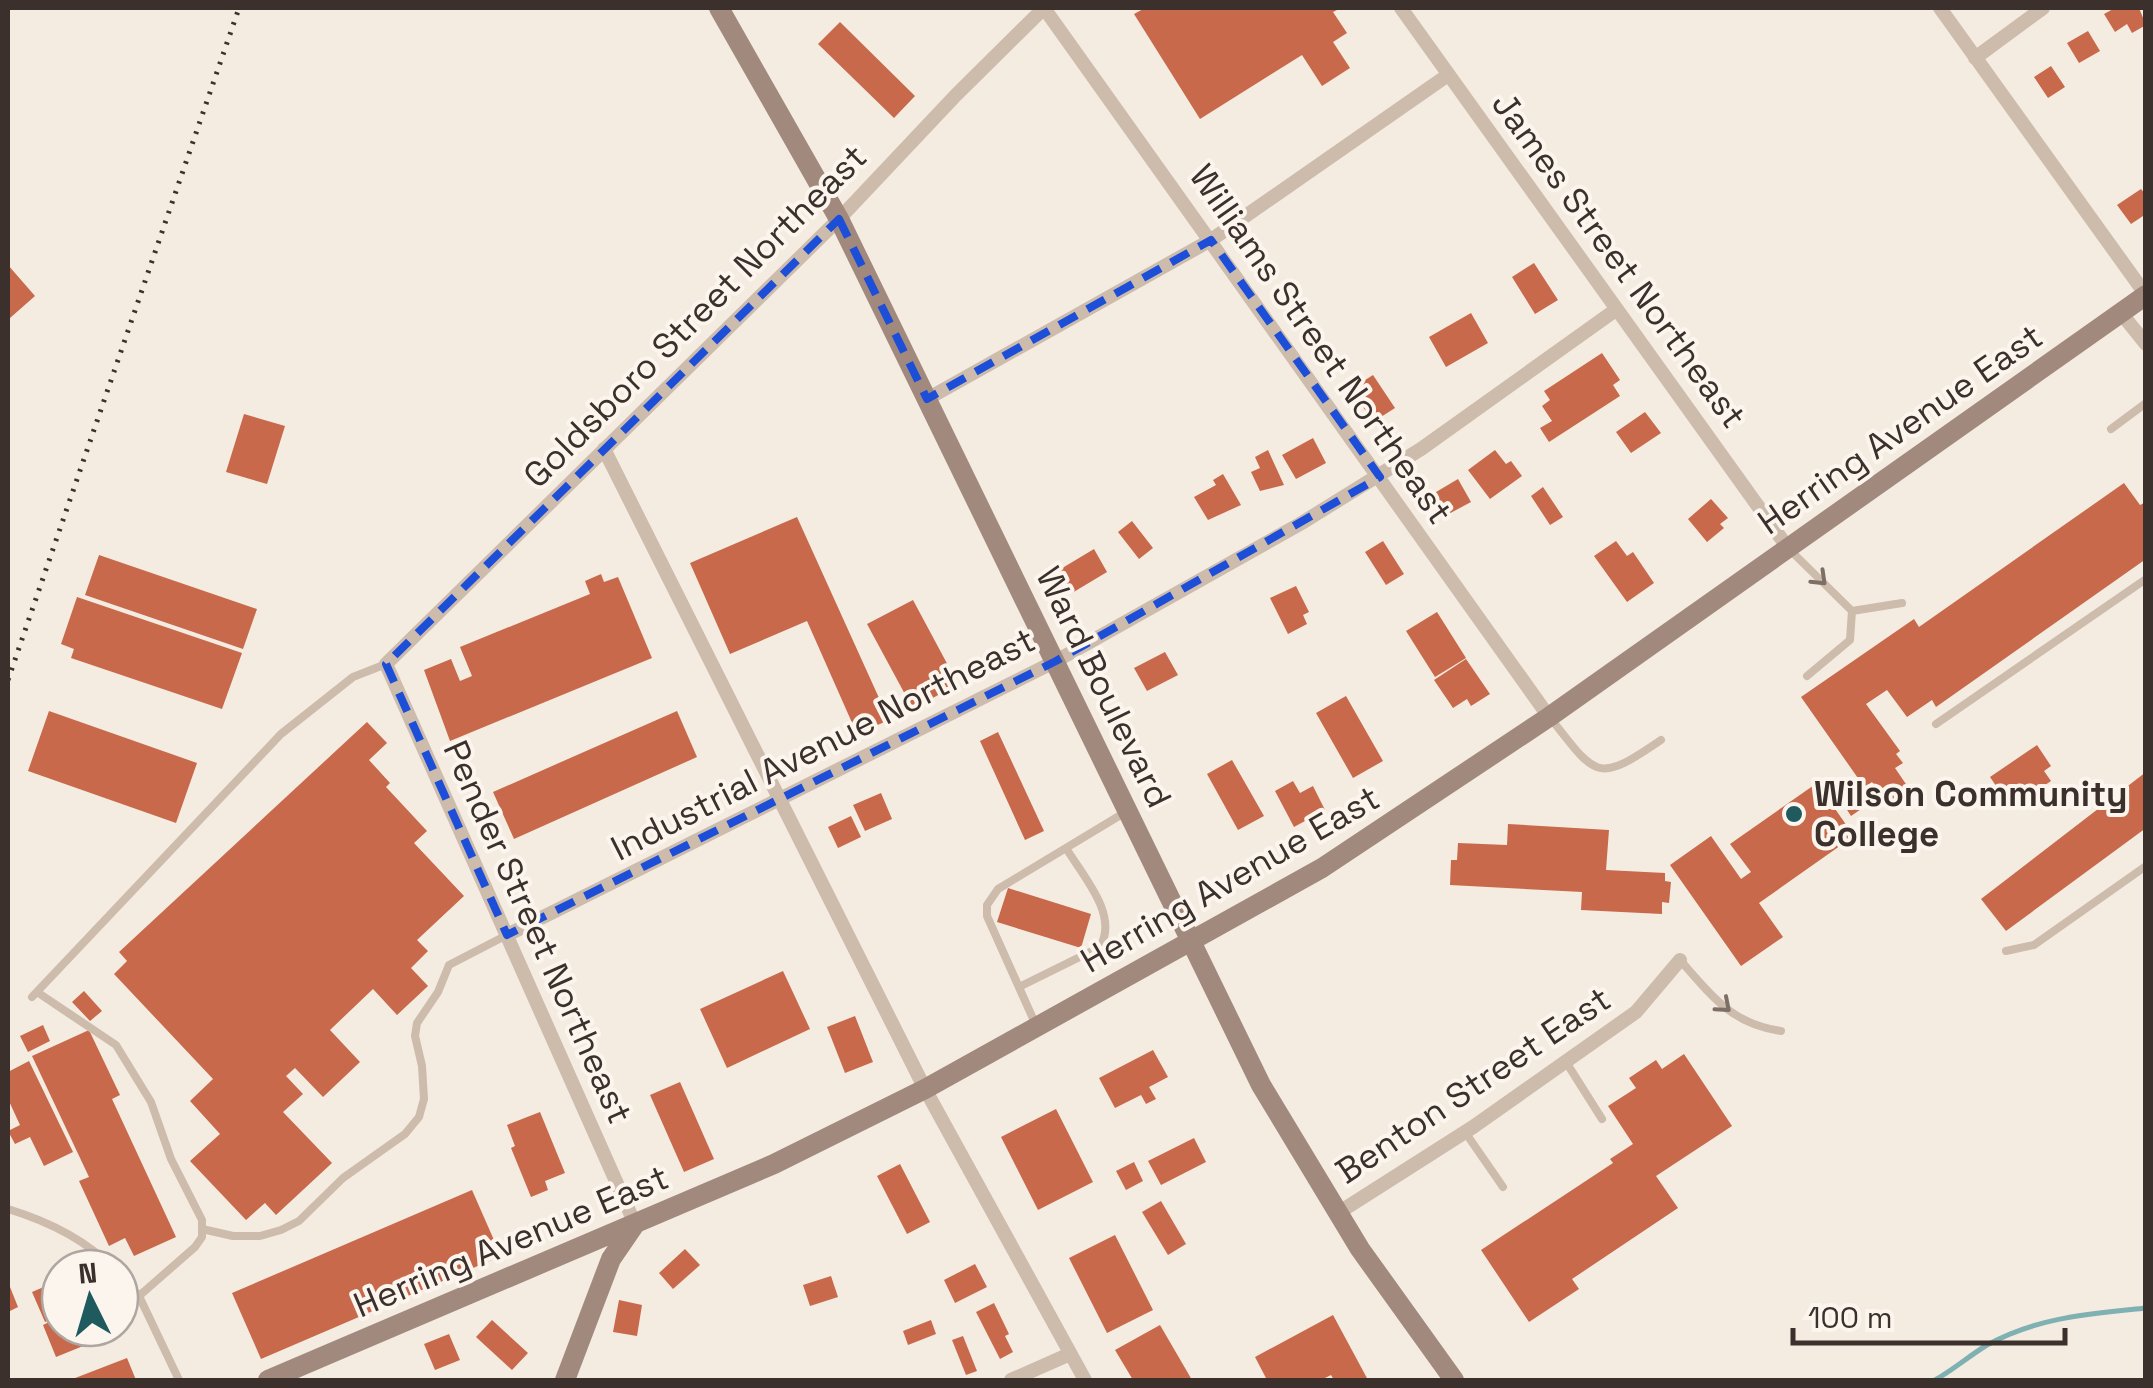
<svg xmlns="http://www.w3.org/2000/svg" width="2153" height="1388" font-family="'Space Grotesk',sans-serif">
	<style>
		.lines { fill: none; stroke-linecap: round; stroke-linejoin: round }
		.stream { stroke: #7fb0b2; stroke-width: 5 }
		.building { fill: #c8694b }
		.lane { stroke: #cdbbac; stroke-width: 8 }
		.street { stroke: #cdbbac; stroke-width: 14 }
		.secondary { stroke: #a18a7d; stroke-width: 20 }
		.rail { stroke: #3b302b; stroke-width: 5; stroke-dasharray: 2.5 8; stroke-linecap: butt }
		.oneway { stroke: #7d6f65 }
		.marked { fill: none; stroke: #1d4ed8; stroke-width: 8; stroke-dasharray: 20 12; stroke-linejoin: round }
		.poi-dot { fill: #1f5a5e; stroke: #fbf5ee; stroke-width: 4 }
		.labels { text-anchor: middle; stroke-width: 8; stroke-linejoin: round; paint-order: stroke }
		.street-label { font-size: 35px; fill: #3b302b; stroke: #fbf5ee }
		.poi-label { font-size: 35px; font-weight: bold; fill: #3b302b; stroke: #fbf5ee; text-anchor: start }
	</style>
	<rect width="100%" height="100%" fill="#f4ebe1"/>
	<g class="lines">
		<!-- stream -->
		<path class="stream" d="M1935,1380C1953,1370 1969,1356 1987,1345C2038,1317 2089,1314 2146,1308"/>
	</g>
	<!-- building -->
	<path class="building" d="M1145,8H1341L1333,12L1347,33L1333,42L1350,68L1322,86L1302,55L1200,119L1134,14Z
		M2115,8H2139L2146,25L2132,33L2127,24L2115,32L2104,14Z
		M840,22L915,96L894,118L818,44Z
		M2088,31L2100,51L2079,63L2067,43Z
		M2051,66L2065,87L2048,98L2034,77Z
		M2141,189L2146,195V214L2131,224L2117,205Z
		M1534,263L1558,300L1535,314L1512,277Z
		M8,265L35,296L10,318L8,316Z
		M1471,313L1488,343L1446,367L1429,337Z
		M1602,353L1620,380L1613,385L1620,396L1549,442L1540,428L1552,421L1542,406L1550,400L1544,391Z
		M1373,375L1395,408L1373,422L1351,389Z
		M1645,412L1661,433L1631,453L1616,432Z
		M244,414L285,426L267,484L226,472Z
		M1313,438L1326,463L1296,479L1282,455Z
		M1268,450L1284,485L1260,491L1251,472L1260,468L1255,457Z
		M1495,450L1506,464L1511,461L1522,476L1490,499L1468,470Z
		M1223,474L1241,505L1208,520L1194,497L1216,485L1213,480Z
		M1458,479L1471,502L1443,517L1431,495Z
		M2124,483L2140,505L2146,502V559L1936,707L1932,700L1907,717L1887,690L1866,704L1900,751L1896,754L1903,763L1895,768L1910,790L1888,805L1872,782L1858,792L1867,805L1851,816L1838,796L1860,781L1801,697L1914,619L1919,627Z
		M1543,487L1563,517L1550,525L1531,496Z
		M1711,499L1728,518L1720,524L1724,528L1707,542L1688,519Z
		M797,517L889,720L857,734L807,621L730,654L690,563Z
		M1132,521L1153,548L1139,559L1118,532Z
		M1383,541L1404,574L1386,585L1365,552Z
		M1616,541L1627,556L1633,552L1654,583L1627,602L1594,556Z
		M1094,549L1107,572L1072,593L1059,570Z
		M99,555L257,609L243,649L85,595Z
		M601,574L604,582L618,577L652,658L450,741L424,670L451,659L460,681L472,676L460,647L590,594L585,581Z
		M1296,586L1309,612L1303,615L1307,624L1288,634L1270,598Z
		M77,597L242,653L222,709L71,658L74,649L61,644Z
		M913,600L958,684L913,709L867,624Z
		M1437,612L1466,658L1435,677L1406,631Z
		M1165,652L1178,675L1147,691L1134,668Z
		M1466,659L1490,694L1471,706L1467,699L1453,708L1434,680Z
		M1346,696L1383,761L1353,778L1316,713Z
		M49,711L197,763L176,823L28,771Z
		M677,711L697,757L514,839L493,792Z
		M367,722L387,743L369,760L390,783L386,787L427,831L414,843L464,896L417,940L428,951L411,968L428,986L397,1015L373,989L330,1030L360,1062L323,1097L295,1068L286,1076L303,1094L283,1112L332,1163L276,1215L265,1203L246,1220L190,1161L220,1134L190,1101L213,1079L114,974L127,961L119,952Z
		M998,732L1044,831L1025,840L980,741Z
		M2037,745L2051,766L2044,771L2051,781L2011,808L1990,777Z
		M1232,760L1264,816L1238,830L1207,774Z
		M2146,772V828L2006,931L1981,899Z
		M1293,781L1300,793L1313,786L1325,810L1294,827L1275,791Z
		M1817,783L1854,836L1759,903L1783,937L1741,966L1670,865L1711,836L1741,879L1751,872L1730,844Z
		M881,793L892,819L865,831L853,805Z
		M851,816L861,837L838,848L828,827Z
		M1508,824L1609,830L1606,870L1665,873V881L1671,882L1669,903L1662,902V914L1581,910L1582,892L1450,885L1451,860H1457L1458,843L1507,845Z
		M1008,888L1091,914L1081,948L997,922Z
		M783,971L810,1029L727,1068L700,1009Z
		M84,991L102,1011L90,1021L72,1002Z
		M855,1016L873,1062L845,1073L827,1027Z
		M43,1025L50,1041L28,1052L20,1036Z
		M89,1030L120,1095L112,1099L176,1237L134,1256L125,1238L109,1246L79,1181L89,1177L32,1056Z
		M1153,1050L1168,1077L1149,1087L1156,1099L1146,1104L1141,1095L1115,1108L1099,1078Z
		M1684,1054L1732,1126L1656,1176L1678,1208L1572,1279L1579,1289L1529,1322L1481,1250L1613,1163L1610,1159L1633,1144L1608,1106L1636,1088L1629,1078L1656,1060L1662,1069Z
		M29,1061L73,1152L44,1166L30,1137L15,1144L8,1131L20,1125L8,1099V1072Z
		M680,1082L714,1159L684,1172L650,1095Z
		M1056,1109L1093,1182L1038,1210L1001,1137Z
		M540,1112L565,1173L545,1181L548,1190L531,1197L511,1148L515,1146L507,1125Z
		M1194,1138L1206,1162L1161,1185L1148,1161Z
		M1134,1162L1143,1181L1126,1190L1116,1171Z
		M900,1164L930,1222L907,1234L877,1176Z
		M472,1190L501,1256L261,1359L232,1293Z
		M1161,1201L1186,1244L1168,1255L1142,1212Z
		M1115,1235L1153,1310L1107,1333L1069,1258Z
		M685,1249L700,1265L673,1289L659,1273Z
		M975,1264L987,1287L955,1303L944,1280Z
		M831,1276L838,1297L810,1306L803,1285Z
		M60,1280V1315L45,1322L32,1292Z
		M8,1282L18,1307L8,1312Z
		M619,1300L642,1305L637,1336L613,1332Z
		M994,1303L1009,1334L1005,1336L1013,1352L1000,1359L976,1312Z
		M1333,1315L1368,1380H1334L1331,1375L1321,1380H1267L1255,1357Z
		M60,1317V1328H82L88,1344L56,1357L43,1325Z
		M492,1320L528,1353L512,1370L476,1337Z
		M931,1320L936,1334L908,1345L903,1331Z
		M1160,1325L1192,1380H1133L1115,1350Z
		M449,1334L460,1360L435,1370L424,1344Z
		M963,1336L977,1371L966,1375L952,1340Z
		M127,1358L136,1380H70Z"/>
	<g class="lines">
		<!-- lane -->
		<path class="lane" d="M2111,429L2146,403
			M1791,551L1852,611L1850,640L1807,676
			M1852,611L1902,603
			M1552,720C1597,778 1598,783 1661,740
			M1936,724L2146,579
			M2006,951L2034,945L2146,866
			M1680,960C1711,995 1731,1024 1781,1031
			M1019,987L1100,947C1119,915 1083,876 1066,848
			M37,992L116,1045L151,1102L171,1159L202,1220V1237L195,1247L139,1296
			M32,997L281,734L353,677L386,664
			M1035,1023L987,916V905L998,889L1124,813
			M1566,1062L1602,1119
			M1465,1132L1503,1187
			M8,1209C47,1221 84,1238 113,1268
			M202,1229L233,1236H260L281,1230L299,1221L343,1178L405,1134L419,1117L424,1099L422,1066L415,1036L417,1023L438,992L449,965L507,935
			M120,1276L139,1296L179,1380"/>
		<!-- street -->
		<path class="street" d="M1044,8L1549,717
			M1401,8L1788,548
			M1940,8L2146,295
			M1975,58L2043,8
			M2121,313L2146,344
			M927,399L1211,240L1448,75
			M604,449L925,1089L1085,1380
			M507,935L1056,661L1300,524L1421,449L1617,309
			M1338,1213L1473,1127L1636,1012L1680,960
			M635,1224L386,664L839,219L956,95L1044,8
			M1011,1380L1070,1354"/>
		<!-- secondary -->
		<path class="secondary" d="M719,8L839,219L1261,1085L1360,1249L1454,1380
			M268,1380L774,1164L925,1089L1322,868L1549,717L2146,295
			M565,1380L611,1259L635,1224"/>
		<!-- rail -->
		<path class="rail" d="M8,680L239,8"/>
	</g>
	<!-- one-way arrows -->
	<defs><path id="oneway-chevron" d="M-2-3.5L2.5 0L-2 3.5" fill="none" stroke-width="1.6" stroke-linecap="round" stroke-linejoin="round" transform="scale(2.5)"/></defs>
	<g class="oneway">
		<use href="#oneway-chevron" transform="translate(1820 579) rotate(44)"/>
		<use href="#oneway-chevron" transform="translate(1724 1006) rotate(41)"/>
	</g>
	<!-- marked area -->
	<path class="marked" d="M839,219L927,399L1211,240L1380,477L1056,661L507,935L386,664Z"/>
	<!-- markers -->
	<circle class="poi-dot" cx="1794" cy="814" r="10"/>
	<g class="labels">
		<!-- street labels -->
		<g class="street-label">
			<text transform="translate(1619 260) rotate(54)" y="12">James Street Northeast</text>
			<text transform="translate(695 316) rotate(-45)" y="12">Goldsboro Street Northeast</text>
			<text transform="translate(1321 344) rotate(55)" y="12">Williams Street Northeast</text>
			<text transform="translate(1900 429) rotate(-35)" y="12">Herring Avenue East</text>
			<text transform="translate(1104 687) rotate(64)" y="12">Ward Boulevard</text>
			<text transform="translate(823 744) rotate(-27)" y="12">Industrial Avenue Northeast</text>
			<text transform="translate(1230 879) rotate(-30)" y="12">Herring Avenue East</text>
			<text transform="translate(538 932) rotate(66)" y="12">Pender Street Northeast</text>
			<text transform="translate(1473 1085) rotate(-34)" y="12">Benton Street East</text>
			<text transform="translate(511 1241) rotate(-23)" y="12">Herring Avenue East</text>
		</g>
		<!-- poi labels -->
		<g class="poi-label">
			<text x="1814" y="806">Wilson Community<tspan x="1814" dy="40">College</tspan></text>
		</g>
	</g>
	<!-- border -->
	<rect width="2153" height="1388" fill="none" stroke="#3b302b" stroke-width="20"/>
	<!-- north arrow -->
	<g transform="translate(90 1298) rotate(355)"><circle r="48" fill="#fbf5ee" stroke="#aea6a0" stroke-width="2.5"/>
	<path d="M0-8L18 38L0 25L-18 38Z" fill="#1f5a5e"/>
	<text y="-15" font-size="28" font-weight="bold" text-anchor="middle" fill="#3b302b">N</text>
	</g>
	<!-- scale -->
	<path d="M1793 1328v15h272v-15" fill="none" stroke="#3b302b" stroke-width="5"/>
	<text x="1808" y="1328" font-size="30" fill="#3b302b" stroke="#fbf5ee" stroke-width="8" paint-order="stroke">100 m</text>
</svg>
